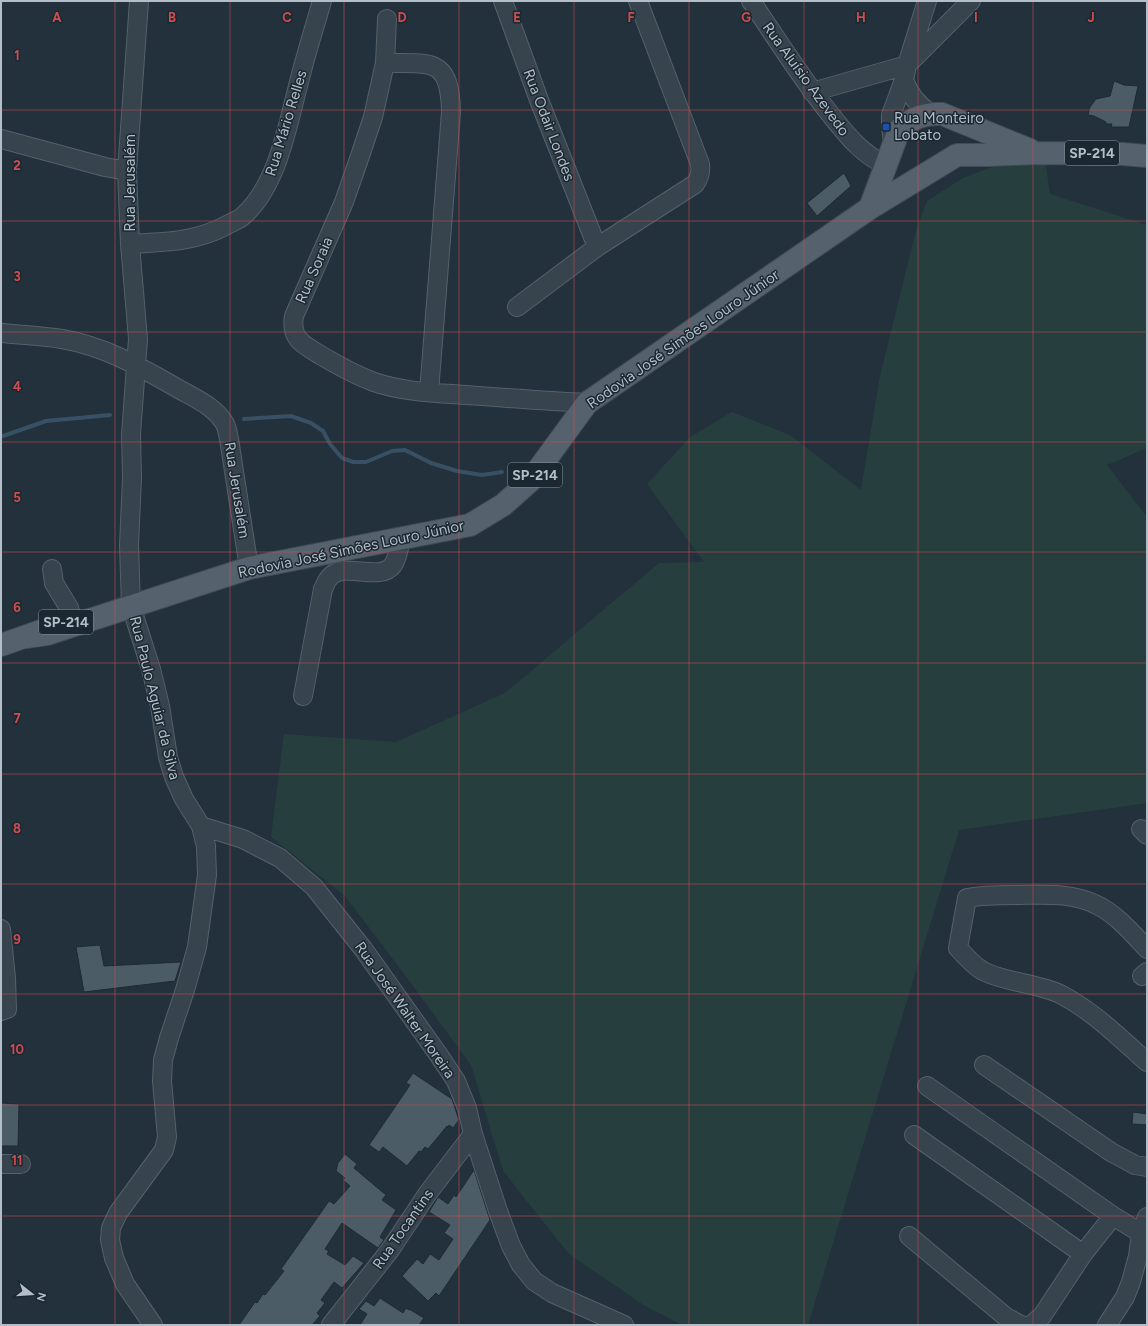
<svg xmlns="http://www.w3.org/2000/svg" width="1148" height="1326" font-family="Figtree,sans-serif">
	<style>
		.green { fill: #263f3e }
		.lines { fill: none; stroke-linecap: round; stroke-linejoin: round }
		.stream { stroke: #375063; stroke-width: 4 }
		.building { fill: #4c5c67; stroke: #1e2a33 }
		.minor-casing { stroke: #55616b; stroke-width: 20 }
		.major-casing { stroke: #404c56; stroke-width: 24 }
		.minor { stroke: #37434d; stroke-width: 18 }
		.major { stroke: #55626d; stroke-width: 22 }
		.grid { fill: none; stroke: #cd4e50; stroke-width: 1; stroke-opacity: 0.55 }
		.transit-dot { fill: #1a4fb4; stroke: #1c2831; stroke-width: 1.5 }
		.labels { text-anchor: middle; stroke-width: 3; stroke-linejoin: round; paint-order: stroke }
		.shield { fill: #1c2831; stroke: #86919b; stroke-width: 1 }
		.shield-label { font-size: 14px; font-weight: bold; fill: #b3bec8 }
		.street-label { font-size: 15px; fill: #b3bec8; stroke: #1c2831 }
		.poi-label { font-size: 15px; fill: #b3bec8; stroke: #1c2831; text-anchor: start }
		.grid-label { font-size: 13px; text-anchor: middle; font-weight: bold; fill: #cd4e50; stroke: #1c2831; stroke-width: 3; stroke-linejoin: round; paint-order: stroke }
	</style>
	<rect width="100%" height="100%" fill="#23313c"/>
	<!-- green -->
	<path class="green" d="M1010,160H1045L1050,194L1147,225V448L1107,465L1147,517V803L959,830L808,1325H682L645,1306L569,1254L503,1171L471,1065L405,975L345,896L271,837L284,734L396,742L505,693L659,563L704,562L647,484L690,437L732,412L790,435L861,490L880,376L915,234L927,201L963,178Z"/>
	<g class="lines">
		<!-- stream -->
		<path class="stream" d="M244,419L291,416L311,423L323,431L330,444L342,458L353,462H366L392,451L405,450L431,463L457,471L482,475L502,472
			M1,436H3L46,421L110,415"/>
	</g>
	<!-- building -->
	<path class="building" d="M1114,81L1124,85L1138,86L1129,127H1111L1112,124H1106V122L1094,116L1088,115L1090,107L1096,99L1110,96Z
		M844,173L851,186L817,216L807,203Z
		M100,945L104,966L181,962L175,981L84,992L76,947Z
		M413,1073L452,1099L459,1120L453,1128L449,1125L448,1127L447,1126L428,1149L425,1147L421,1152L419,1151L407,1166L383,1147L379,1152L369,1145L410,1085L406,1083Z
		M1,1103L19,1104L18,1146H1Z
		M1133,1112L1147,1114V1125L1132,1124Z
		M345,1154L357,1164L354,1168L386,1195L382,1200L396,1210L380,1237L384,1240L378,1248L342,1223L325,1249L329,1251L327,1254L345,1265L353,1256L364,1263L342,1288L334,1282L321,1300L325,1303L317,1313L320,1316L312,1325H239L255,1302L257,1303L263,1294L265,1295L284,1271L281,1269L329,1201L334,1204L350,1186L343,1180L345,1178L336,1171L338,1163Z
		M474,1170L490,1220L439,1296L436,1293L428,1301L402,1276L417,1259L423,1264L430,1254L439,1260L453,1239L444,1233L450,1225L429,1212L438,1197L448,1204L454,1195L456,1197Z
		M380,1298L403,1313L406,1308L409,1310V1309L424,1318L419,1325H360L367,1314L359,1309L366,1301L374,1306Z"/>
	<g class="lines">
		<!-- minor casing -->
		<g class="minor-casing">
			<path id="minor" d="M139,1L127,171L130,244L138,339L131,434L132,478L129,545L131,606L151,669L160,706L168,757L174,777L184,799L201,826L206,846L207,875L197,947L185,990L169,1038L163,1060L162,1081L167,1137L164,1150L118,1213L111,1228L110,1240L114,1258L125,1284L153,1325
				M503,1L539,100L597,247
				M751,1C777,39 801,78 830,114C846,134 862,155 886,165
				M387,19L385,63L373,117L360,156L344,202L294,316C290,340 304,345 322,356C339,366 355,375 374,382C403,392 436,393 466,395C507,398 547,401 587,403
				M385,63C430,64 450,56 451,112L429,392
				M904,80C910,95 917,104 930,113
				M812,92L907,65L971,1
				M1,139L105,167L127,171
				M893,143L891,126V115L904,80L907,65L927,1
				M130,244C165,242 196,242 227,225C232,222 239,220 243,216C277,186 287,128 298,86C305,57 314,29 322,1
				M517,307L597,247L695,184C700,177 701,172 700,164L638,1
				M1,333C21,335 42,336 62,339C104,346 140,367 177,388C194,398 215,406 225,424C227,428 228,434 229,439L249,568
				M52,569L54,583L69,608L72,620
				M303,696L323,589C325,586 326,581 329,578C343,560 379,583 393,565C398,557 399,548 401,539
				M201,826L243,839L280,858L314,887L364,950L438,1054L456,1081L467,1108L473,1134L498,1211L511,1246L521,1265L534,1281L552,1293L624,1325
				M1141,829L1147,835
				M1,929L6,978L7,1009L1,1011
				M1147,949C1132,933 1116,914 1097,905C1071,892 1043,895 1016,895C999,895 983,895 967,898L958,948C965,956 974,966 983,971C1006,983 1039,983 1062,995C1094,1012 1120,1038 1147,1062
				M1142,976L1147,972
				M984,1065L1111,1152L1135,1165L1147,1167
				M927,1086L1113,1216L1147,1237
				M914,1135L1083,1254
				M1,1164H21
				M909,1236L1006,1317L1021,1325
				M331,1325L390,1250L428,1193L473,1134
				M1031,1325L1042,1316L1083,1254L1113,1216
				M1107,1325L1125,1297L1131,1282L1138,1256L1141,1233L1147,1217"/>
		</g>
		<!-- major casing -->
		<g class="major-casing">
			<path id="major" d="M870,208L899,130C912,118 924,113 942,114L1030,150
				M27,637L47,634L249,568L470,525L503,505L530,481L587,403L870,208L957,155H989L1037,153L1122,154L1147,156
				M1,645L41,631"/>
		</g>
		<!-- minor -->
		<use href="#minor" class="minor"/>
		<!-- major -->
		<use href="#major" class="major"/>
	</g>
	<!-- grid -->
	<path class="grid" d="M115,1V1325M230,1V1325M344,1V1325M459,1V1325M574,1V1325M689,1V1325M804,1V1325M918,1V1325M1033,1V1325M1,110H1147M1,221H1147M1,332H1147M1,442H1147M1,552H1147M1,663H1147M1,774H1147M1,884H1147M1,994H1147M1,1105H1147M1,1216H1147"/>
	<!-- markers -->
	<rect class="transit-dot" x="882" y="123" width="8" height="8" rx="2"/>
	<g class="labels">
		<!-- shield labels -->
		<g class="shield">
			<rect x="1065" y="141" width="54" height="24" rx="3"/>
			<rect x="508" y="463" width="54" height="24" rx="3"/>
			<rect x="39" y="610" width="54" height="24" rx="3"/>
		</g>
		<g class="shield-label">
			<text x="1092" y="158">SP-214</text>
			<text x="535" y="480">SP-214</text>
			<text x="66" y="627">SP-214</text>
		</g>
		<!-- street labels -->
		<g class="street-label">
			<text transform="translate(806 79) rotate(54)" y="5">Rua Aluísio Azevedo</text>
			<text transform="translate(286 123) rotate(-73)" y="5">Rua Mário Relles</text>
			<text transform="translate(549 125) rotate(69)" y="5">Rua Odair Londes</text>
			<text transform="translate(130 183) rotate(-90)" y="5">Rua Jerusalém</text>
			<text transform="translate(314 270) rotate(-66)" y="5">Rua Soraia</text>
			<text transform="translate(683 339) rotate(-35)" y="5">Rodovia José Simões Louro Júnior</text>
			<text transform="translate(237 490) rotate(81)" y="5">Rua Jerusalém</text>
			<text transform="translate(351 549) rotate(-12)" y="5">Rodovia José Simões Louro Júnior</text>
			<text transform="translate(155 698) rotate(76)" y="5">Rua Paulo Aguiar da Silva</text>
			<text transform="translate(405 1010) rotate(55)" y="5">Rua José Walter Moreira</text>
			<text transform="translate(403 1229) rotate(-55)" y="5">Rua Tocantins</text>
		</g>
		<!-- poi labels -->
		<g class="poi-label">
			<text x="894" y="123">Rua Monteiro<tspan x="894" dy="17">Lobato</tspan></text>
		</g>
	</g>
	<g class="grid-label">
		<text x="57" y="22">A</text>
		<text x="172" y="22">B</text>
		<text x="287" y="22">C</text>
		<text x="402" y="22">D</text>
		<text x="517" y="22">E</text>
		<text x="631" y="22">F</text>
		<text x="746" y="22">G</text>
		<text x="861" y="22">H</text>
		<text x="976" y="22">I</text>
		<text x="1091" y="22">J</text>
		<text x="17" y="60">1</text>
		<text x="17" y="170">2</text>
		<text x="17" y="281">3</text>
		<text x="17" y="391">4</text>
		<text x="17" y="502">5</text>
		<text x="17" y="612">6</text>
		<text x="17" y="723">7</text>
		<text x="17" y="833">8</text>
		<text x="17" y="944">9</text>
		<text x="17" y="1054">10</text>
		<text x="17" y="1165">11</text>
	</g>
	<!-- border -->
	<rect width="1148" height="1326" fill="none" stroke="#b3bec8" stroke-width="4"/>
	<!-- north arrow -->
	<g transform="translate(32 1294) rotate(107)" stroke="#1c2831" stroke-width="3" paint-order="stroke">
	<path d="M0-3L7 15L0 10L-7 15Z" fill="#b3bec8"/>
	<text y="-6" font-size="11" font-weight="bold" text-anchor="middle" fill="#b3bec8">N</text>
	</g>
</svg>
